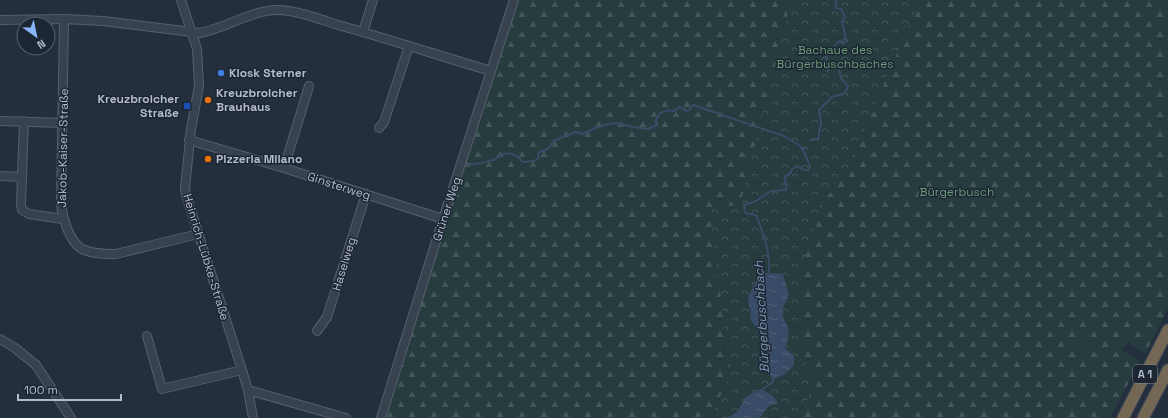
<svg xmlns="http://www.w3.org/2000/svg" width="1168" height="418" font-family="'Space Grotesk',sans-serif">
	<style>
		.grass { fill: #263c3f }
		.forest { fill: url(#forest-firs); fill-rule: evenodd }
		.park { fill: url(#park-crowns) }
		.water { fill: url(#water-ripples) }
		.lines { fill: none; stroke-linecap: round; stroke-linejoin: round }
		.stream { stroke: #394c67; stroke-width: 2 }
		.minor-casing { stroke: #565f6c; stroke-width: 10 }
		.highway-casing { stroke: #434c59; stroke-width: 13 }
		.minor { stroke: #38414e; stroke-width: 8 }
		.highway { stroke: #746855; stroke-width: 11 }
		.shop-dot { fill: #3f7fe0; stroke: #1d2633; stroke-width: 1.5 }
		.food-dot { fill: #e8710a; stroke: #1d2633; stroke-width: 1.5 }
		.transit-dot { fill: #1a4fb4; stroke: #1d2633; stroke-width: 1.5 }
		.labels { text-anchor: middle; stroke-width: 3; stroke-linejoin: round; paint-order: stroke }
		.shield { fill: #1d2633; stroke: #878f9c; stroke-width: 1 }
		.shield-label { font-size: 11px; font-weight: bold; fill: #b4bcc9 }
		.park-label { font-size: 12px; fill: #6b9a76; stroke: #1d2633 }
		.poi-label { font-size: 12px; font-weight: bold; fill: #b4bcc9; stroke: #1d2633; text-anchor: start }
		.street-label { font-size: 12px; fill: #b4bcc9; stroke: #1d2633 }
		.water-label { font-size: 13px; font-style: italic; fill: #7c92b1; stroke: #1d2633 }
	</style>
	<defs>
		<pattern id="forest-firs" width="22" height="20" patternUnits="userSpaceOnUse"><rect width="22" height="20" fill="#263c3f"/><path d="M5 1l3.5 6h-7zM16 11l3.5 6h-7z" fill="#435659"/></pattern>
		<pattern id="park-crowns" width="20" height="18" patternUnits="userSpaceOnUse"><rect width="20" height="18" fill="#263c3f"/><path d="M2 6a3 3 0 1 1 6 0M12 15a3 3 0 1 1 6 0" fill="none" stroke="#435659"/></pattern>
		<pattern id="water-ripples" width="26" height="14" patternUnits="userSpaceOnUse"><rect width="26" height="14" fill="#394c67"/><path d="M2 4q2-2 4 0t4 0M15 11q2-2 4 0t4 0" fill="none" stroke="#53647b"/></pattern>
	</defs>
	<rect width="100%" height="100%" fill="#242f3e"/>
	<!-- grass -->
	<path class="grass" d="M1082,338L1091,343L1083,356L1074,351Z"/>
	<!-- forest -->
	<path class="forest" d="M516,0H1168V308L1145,354L1127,342L1122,350L1140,361L1110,418H383ZM1082,338L1091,343L1083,356L1074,351Z"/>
	<!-- park -->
	<path class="park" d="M791,0H920L850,163L842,178L821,204L800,275V292L803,316L800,335L802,349L812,381L809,397L800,411L791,418H710L731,373L709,208L740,205Z"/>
	<!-- water -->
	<path class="water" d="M768,273L783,274L789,295L783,307V317L788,328L789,335L785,348L794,356V365L784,375L773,379L768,371L765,363L771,355L765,352L761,335L751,320L748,296L757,279Z
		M761,389L773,396L778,403L769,406L760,418H727L737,412L746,397Z"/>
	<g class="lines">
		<!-- stream -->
		<path class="stream" d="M810,140L818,139L821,123L819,110L832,97L845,93L848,86L841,78L839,69L833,63L828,71C824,62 826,56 831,48L834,50L836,44L840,41L843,44L846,41L842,21L845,17L841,9L836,8V0
			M468,164C477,165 484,162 493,160C497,159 500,155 504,154C510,151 519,157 523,162L534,161L538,158L539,152C549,149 548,150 553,141L576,132L583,134L595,128L609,124L617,123L633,127L648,129L657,125V123L655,122L660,113L669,110L672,112L679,107L687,111L690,109L693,105L784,136L799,145L803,150
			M768,274C773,259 762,230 756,215L745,213L744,205L756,201L771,191L786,190L785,176L790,174L792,169L797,166L804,170H808L810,166L803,150L804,148
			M760,391L773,382V376"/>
		<!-- minor casing -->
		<g class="minor-casing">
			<path id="minor" d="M181,0L197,49L199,86L191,129L185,188L186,195L242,370L248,390L253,418
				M64,19L61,205C63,219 69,241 82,249C92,254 105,254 116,254L198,234
				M0,20L64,19L103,21L200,33C226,28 254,9 279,10C299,11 320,19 338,25C389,39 440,56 491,71
				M363,32L373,0
				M0,121L63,123
				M24,121L21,204L22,210L29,214L63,219
				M379,128L384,122L409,46
				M189,140L284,168L443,219
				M284,168L309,86
				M0,176L22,177
				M317,331L327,317L366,194
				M147,336L162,389L242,370
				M0,339L15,348L36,365L71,418
				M248,390L346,418
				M381,418L443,219L514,0"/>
		</g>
		<!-- highway casing -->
		<g class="highway-casing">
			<path id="highway" d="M1123,418L1168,330
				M1143,418L1168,370"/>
		</g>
		<!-- minor -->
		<use href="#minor" class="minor"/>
		<!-- highway -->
		<use href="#highway" class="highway"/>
	</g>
	<!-- markers -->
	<circle class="shop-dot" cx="221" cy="73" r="4"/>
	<g class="food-dot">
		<circle cx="208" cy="100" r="4"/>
		<circle cx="208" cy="159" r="4"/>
	</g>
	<rect class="transit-dot" x="183" y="102" width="8" height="8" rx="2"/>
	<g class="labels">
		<!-- shield labels -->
		<rect class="shield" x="1133" y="365" width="24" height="18" rx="3"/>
		<g class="shield-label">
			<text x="1145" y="378">A 1</text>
		</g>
		<!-- park labels -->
		<g class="park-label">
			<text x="835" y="54">Bachaue des<tspan x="835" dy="14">Bürgerbuschbaches</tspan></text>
			<text x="957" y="196">Bürgerbusch</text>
		</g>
		<!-- poi labels -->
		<g class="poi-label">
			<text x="229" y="77">Kiosk Sterner</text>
			<text x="216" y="97">Kreuzbroicher<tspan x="216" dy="14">Brauhaus</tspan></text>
			<text x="179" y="103" text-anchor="end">Kreuzbroicher<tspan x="179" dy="14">Straße</tspan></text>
			<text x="216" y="163">Pizzeria Milano</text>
		</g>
		<!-- street labels -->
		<g class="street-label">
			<text transform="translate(63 148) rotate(-89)" y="4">Jakob-Kaiser-Straße</text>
			<text transform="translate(339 186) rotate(18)" y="4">Ginsterweg</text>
			<text transform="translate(447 209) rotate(-72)" y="4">Grüner Weg</text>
			<text transform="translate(206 257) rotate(73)" y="4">Heinrich-Lübke-Straße</text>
			<text transform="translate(344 264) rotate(-73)" y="4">Haselweg</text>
		</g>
		<!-- water labels -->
		<g class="water-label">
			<text transform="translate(761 317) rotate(-93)" y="5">Bürgerbuschbach</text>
		</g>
	</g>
	<!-- north arrow -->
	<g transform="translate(36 36) rotate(147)"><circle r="19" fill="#1d2633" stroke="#59626f"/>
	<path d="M0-3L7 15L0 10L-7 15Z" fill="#8ab4f8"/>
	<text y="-6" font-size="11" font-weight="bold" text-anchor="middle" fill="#b4bcc9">N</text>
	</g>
	<!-- scale -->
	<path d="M18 394v6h103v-6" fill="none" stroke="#b4bcc9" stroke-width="2"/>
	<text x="24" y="394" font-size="12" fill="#b4bcc9" stroke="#1d2633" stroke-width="3" paint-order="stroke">100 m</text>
</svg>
